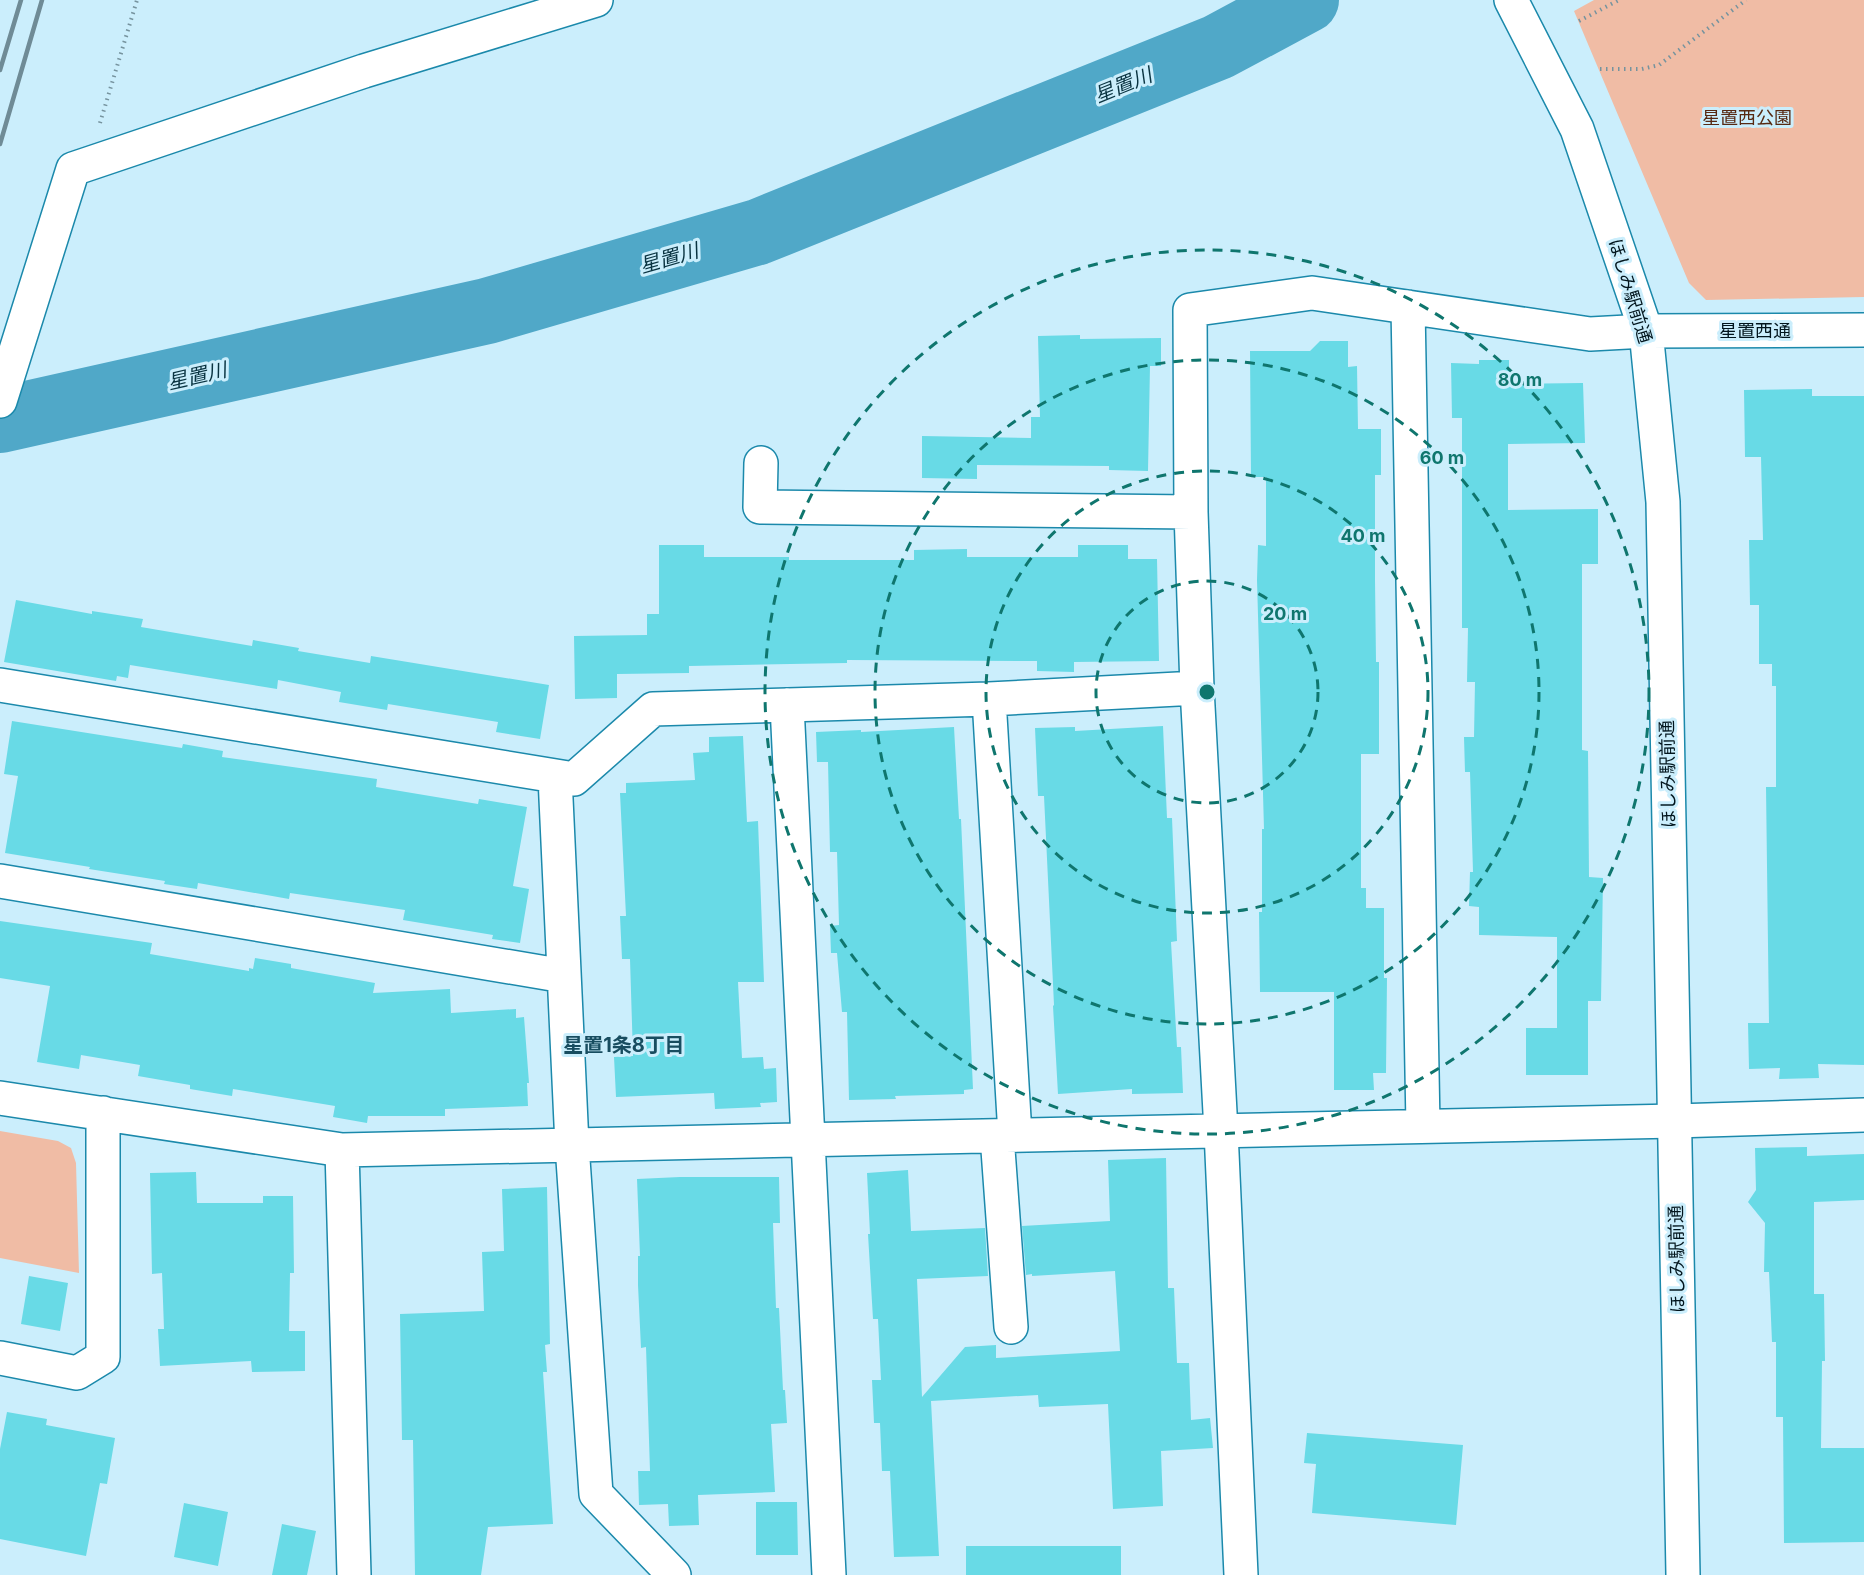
<svg xmlns="http://www.w3.org/2000/svg" width="1864" height="1575" font-family="Inter,'Noto Sans JP',sans-serif">
	<style>
		.green { fill: #f0bca5 }
		.lines { fill: none; stroke-linecap: round; stroke-linejoin: round }
		.river { stroke: #50a8c8; stroke-width: 66 }
		.building { fill: #68dae6 }
		.street-casing { stroke: #1b89ab; stroke-width: 36 }
		.secondary-casing { stroke: #1b89ab; stroke-width: 36 }
		.path { stroke: #76939e; stroke-width: 4; stroke-dasharray: 1.5 4.5; stroke-linecap: butt }
		.street { stroke: #fff; stroke-width: 33 }
		.secondary { stroke: #fff; stroke-width: 33 }
		.rail { stroke: #6f8b96; stroke-width: 4.5 }
		.ring { fill: none; stroke: #0f766e; stroke-width: 3; stroke-dasharray: 10 8 }
		.labels { text-anchor: middle; stroke-width: 6; stroke-linejoin: round; paint-order: stroke }
		.park-label { font-size: 18px; fill: #572912; stroke: #cbeefc }
		.street-label { font-size: 18px; fill: #02151d; stroke: #cbeefc }
		.water-label { font-size: 20px; font-style: italic; fill: #093341; stroke: #cbeefc }
		.neighbourhood-label { font-size: 20px; font-weight: bold; fill: #184d60; stroke: #cbeefc }
		.centre { fill: #0f766e; stroke: #cbeefc; stroke-width: 3 }
		.ring-label { font-size: 18px; text-anchor: middle; font-weight: bold; fill: #0f766e; stroke: #cbeefc; stroke-width: 6; stroke-linejoin: round; paint-order: stroke }
	</style>
	<rect width="100%" height="100%" fill="#cbeefc"/>
	<!-- green -->
	<path class="green" d="M1594,0H1864V297L1706,300L1689,283L1574,11Z
		M0,1131L58,1141L71,1148L76,1163L79,1273L0,1258Z"/>
	<g class="lines">
		<!-- river -->
		<path class="river" d="M0,420L487,311L758,232L1218,47L1306,0"/>
	</g>
	<!-- building -->
	<path class="building" d="M1080,335V339L1161,338V366H1150L1148,471L1109,470V466L977,465V479L922,478V436L1031,438V417H1040L1038,336Z
		M1320,341H1348V367L1357,366L1358,429H1381V475H1375V580L1376,662H1379V754H1361V888H1366V908H1384V978H1387L1386,1073H1373L1374,1090H1334V992H1260L1259,912H1262V829H1264L1257,580L1258,545L1266,546V477H1251L1250,351H1310Z
		M1479,360H1509V384L1583,383L1585,443L1508,444V510L1598,509V564H1582V750L1588,751L1589,877L1603,878L1601,1001H1588V1075H1526V1028H1557V937L1479,935V907L1469,906L1470,872H1473L1470,772H1465L1464,737H1474L1475,682H1467L1468,628H1462V418H1452L1451,363L1479,364Z
		M1812,389V396H1864V1065L1818,1064L1819,1078L1779,1079L1780,1068L1749,1069L1748,1023H1769L1766,787H1776V686H1772V664H1759V605H1750L1749,540H1763L1761,457H1745L1744,390Z
		M659,545H704V557H789V560H914V550L967,549V557H1078V545H1128V559H1157L1159,661L1074,662V672L1037,671V661L847,660V663L689,666V673L617,674V698L575,699L574,636L647,635V614H659Z
		M16,600L92,614V611L143,619L141,627L252,646L253,640L299,648L298,651L370,663L371,656L549,685L540,739L496,732L498,722L388,704L387,710L339,702L341,692L278,680L277,689L130,665L128,678L117,676L116,681L4,662Z
		M12,721L182,748L183,744L223,751L222,757L377,779L376,787L478,804L479,799L527,807L513,886L529,889L520,943L492,939L493,935L403,920L405,910L290,893L289,899L198,883L197,889L164,884L165,881L89,869L90,867L5,853L18,776L4,774Z
		M1163,726L1167,818H1172L1177,941L1171,942L1177,1047H1181L1183,1093L1132,1094V1089L1058,1094L1053,1006L1054,1005L1044,796H1038L1035,728L1075,727V731Z
		M954,727L959,819H961L973,1089L964,1090V1094L895,1096L896,1099L849,1100L847,1012H842L837,953H831L830,926L839,925L837,852H830L828,762H817L816,732L861,730V732Z
		M743,736L747,822L758,821L764,982H738L742,1058L763,1057L764,1069L776,1068L777,1102L760,1103L761,1107L715,1109L714,1093L616,1097L614,1057L633,1056L630,959H622L620,916H626L620,793H626V783L695,780L693,753L709,752V737Z
		M0,921L152,943L150,954L249,971V968L253,969L255,958L291,964V968L375,983L373,993L450,989L451,1013L516,1009V1018L524,1017L529,1083H527L528,1106L445,1109V1116H368L367,1123L333,1117L335,1106L233,1089L232,1096L190,1089V1085L138,1076L140,1065L81,1055L79,1069L37,1062L50,986L0,978Z
		M1807,1147V1156L1864,1154V1200L1814,1202V1294H1824L1825,1361H1822L1821,1448H1864V1542L1784,1543L1783,1417H1776V1342H1772L1769,1272H1764L1765,1223L1748,1202L1756,1190L1755,1148Z
		M1166,1158L1168,1288H1174L1177,1363H1189L1191,1420L1210,1418L1213,1448L1161,1451L1163,1506L1113,1509L1108,1404L1039,1407L1038,1395L931,1401L939,1556L894,1557L890,1471H882L880,1423H874L872,1380H881L878,1319H873L868,1234H870L867,1173L908,1170L911,1231L985,1228L988,1276L917,1279L922,1397L965,1347L996,1345V1358L1120,1351L1115,1271L1032,1276V1274L1026,1275L1022,1226L1110,1221L1108,1160Z
		M196,1172L197,1203H263V1196H293L294,1273H290L289,1331H305V1371L252,1372L251,1361L160,1366L158,1329H164L162,1273L152,1274L150,1173Z
		M680,1177H779L780,1223H773L776,1308H779L783,1390H785L787,1423L771,1424L775,1492L698,1495L699,1525L669,1526L668,1504L639,1505L638,1471H650L646,1347L641,1348L638,1285V1256H640L637,1179Z
		M547,1187L550,1344L545,1345L547,1372H543L553,1524L488,1527L481,1575H415L413,1440H402L400,1314L484,1311L482,1252L504,1251L502,1189Z
		M29,1276L68,1283L60,1331L21,1324Z
		M7,1412L47,1419L46,1425L115,1438L107,1484L100,1483L86,1556L0,1539V1449Z
		M1307,1433L1463,1445L1456,1525L1312,1513L1316,1464L1304,1463Z
		M756,1502H797L798,1555H756Z
		M184,1503L228,1512L218,1566L174,1557Z
		M282,1524L316,1531L307,1575H272Z
		M966,1546H1121V1575H966Z"/>
	<g class="lines">
		<!-- street casing -->
		<g class="street-casing">
			<path id="street" d="M1408,307L1423,1126
				M0,401L73,169L364,71L596,0
				M761,463L760,507L1191,512
				M0,685L574,779L653,709L989,699L1197,688
				M989,699L1015,1135
				M787,705L829,1575
				M555,777L572,1145L596,1494L674,1575
				M0,881L564,976
				M0,1098L342,1150L1675,1121L1864,1115
				M997,1136L1011,1327
				M342,1150L354,1575
				M0,1358L77,1373L103,1357V1113
				M1241,1575L1221,1131L1197,688L1191,512L1190,310L1312,293L1590,334L1646,331"/>
		</g>
		<!-- secondary casing -->
		<g class="secondary-casing">
			<path id="secondary" d="M1511,0L1577,129L1646,331L1663,502L1683,1575
				M1646,331L1864,330"/>
		</g>
		<!-- path -->
		<path class="path" d="M1579,21L1619,0
			M1600,69H1642L1659,65L1746,0
			M100,123L137,0"/>
		<!-- street -->
		<use href="#street" class="street"/>
		<!-- secondary -->
		<use href="#secondary" class="secondary"/>
		<!-- rail -->
		<path class="rail" d="M0,70L21,0
			M0,144L42,0"/>
	</g>
	<!-- distance rings -->
	<g class="ring">
		<circle cx="1207" cy="692" r="111"/>
		<circle cx="1207" cy="692" r="221"/>
		<circle cx="1207" cy="692" r="332"/>
		<circle cx="1207" cy="692" r="442"/>
	</g>
	<g class="labels">
		<!-- park labels -->
		<g class="park-label">
			<text x="1747" y="124">星置西公園</text>
		</g>
		<!-- street labels -->
		<g class="street-label">
			<text transform="translate(1630 291) rotate(73)" y="6">ほしみ駅前通</text>
			<text x="1755" y="337">星置西通</text>
			<text transform="translate(1668 774) rotate(-91)" y="6">ほしみ駅前通</text>
			<text transform="translate(1677 1259) rotate(-91)" y="6">ほしみ駅前通</text>
		</g>
		<!-- water labels -->
		<g class="water-label">
			<text transform="translate(1123 85) rotate(-22)" y="7">星置川</text>
			<text transform="translate(669 258) rotate(-16)" y="7">星置川</text>
			<text transform="translate(197 376) rotate(-13)" y="7">星置川</text>
		</g>
		<!-- neighbourhood labels -->
		<g class="neighbourhood-label">
			<text x="624" y="1052">星置1条8丁目</text>
		</g>
	</g>
	<circle cx="1207" cy="692" r="9" class="centre"/>
	<g class="ring-label">
		<text x="1520" y="386">80 m</text>
		<text x="1442" y="464">60 m</text>
		<text x="1363" y="542">40 m</text>
		<text x="1285" y="620">20 m</text>
	</g>
</svg>
